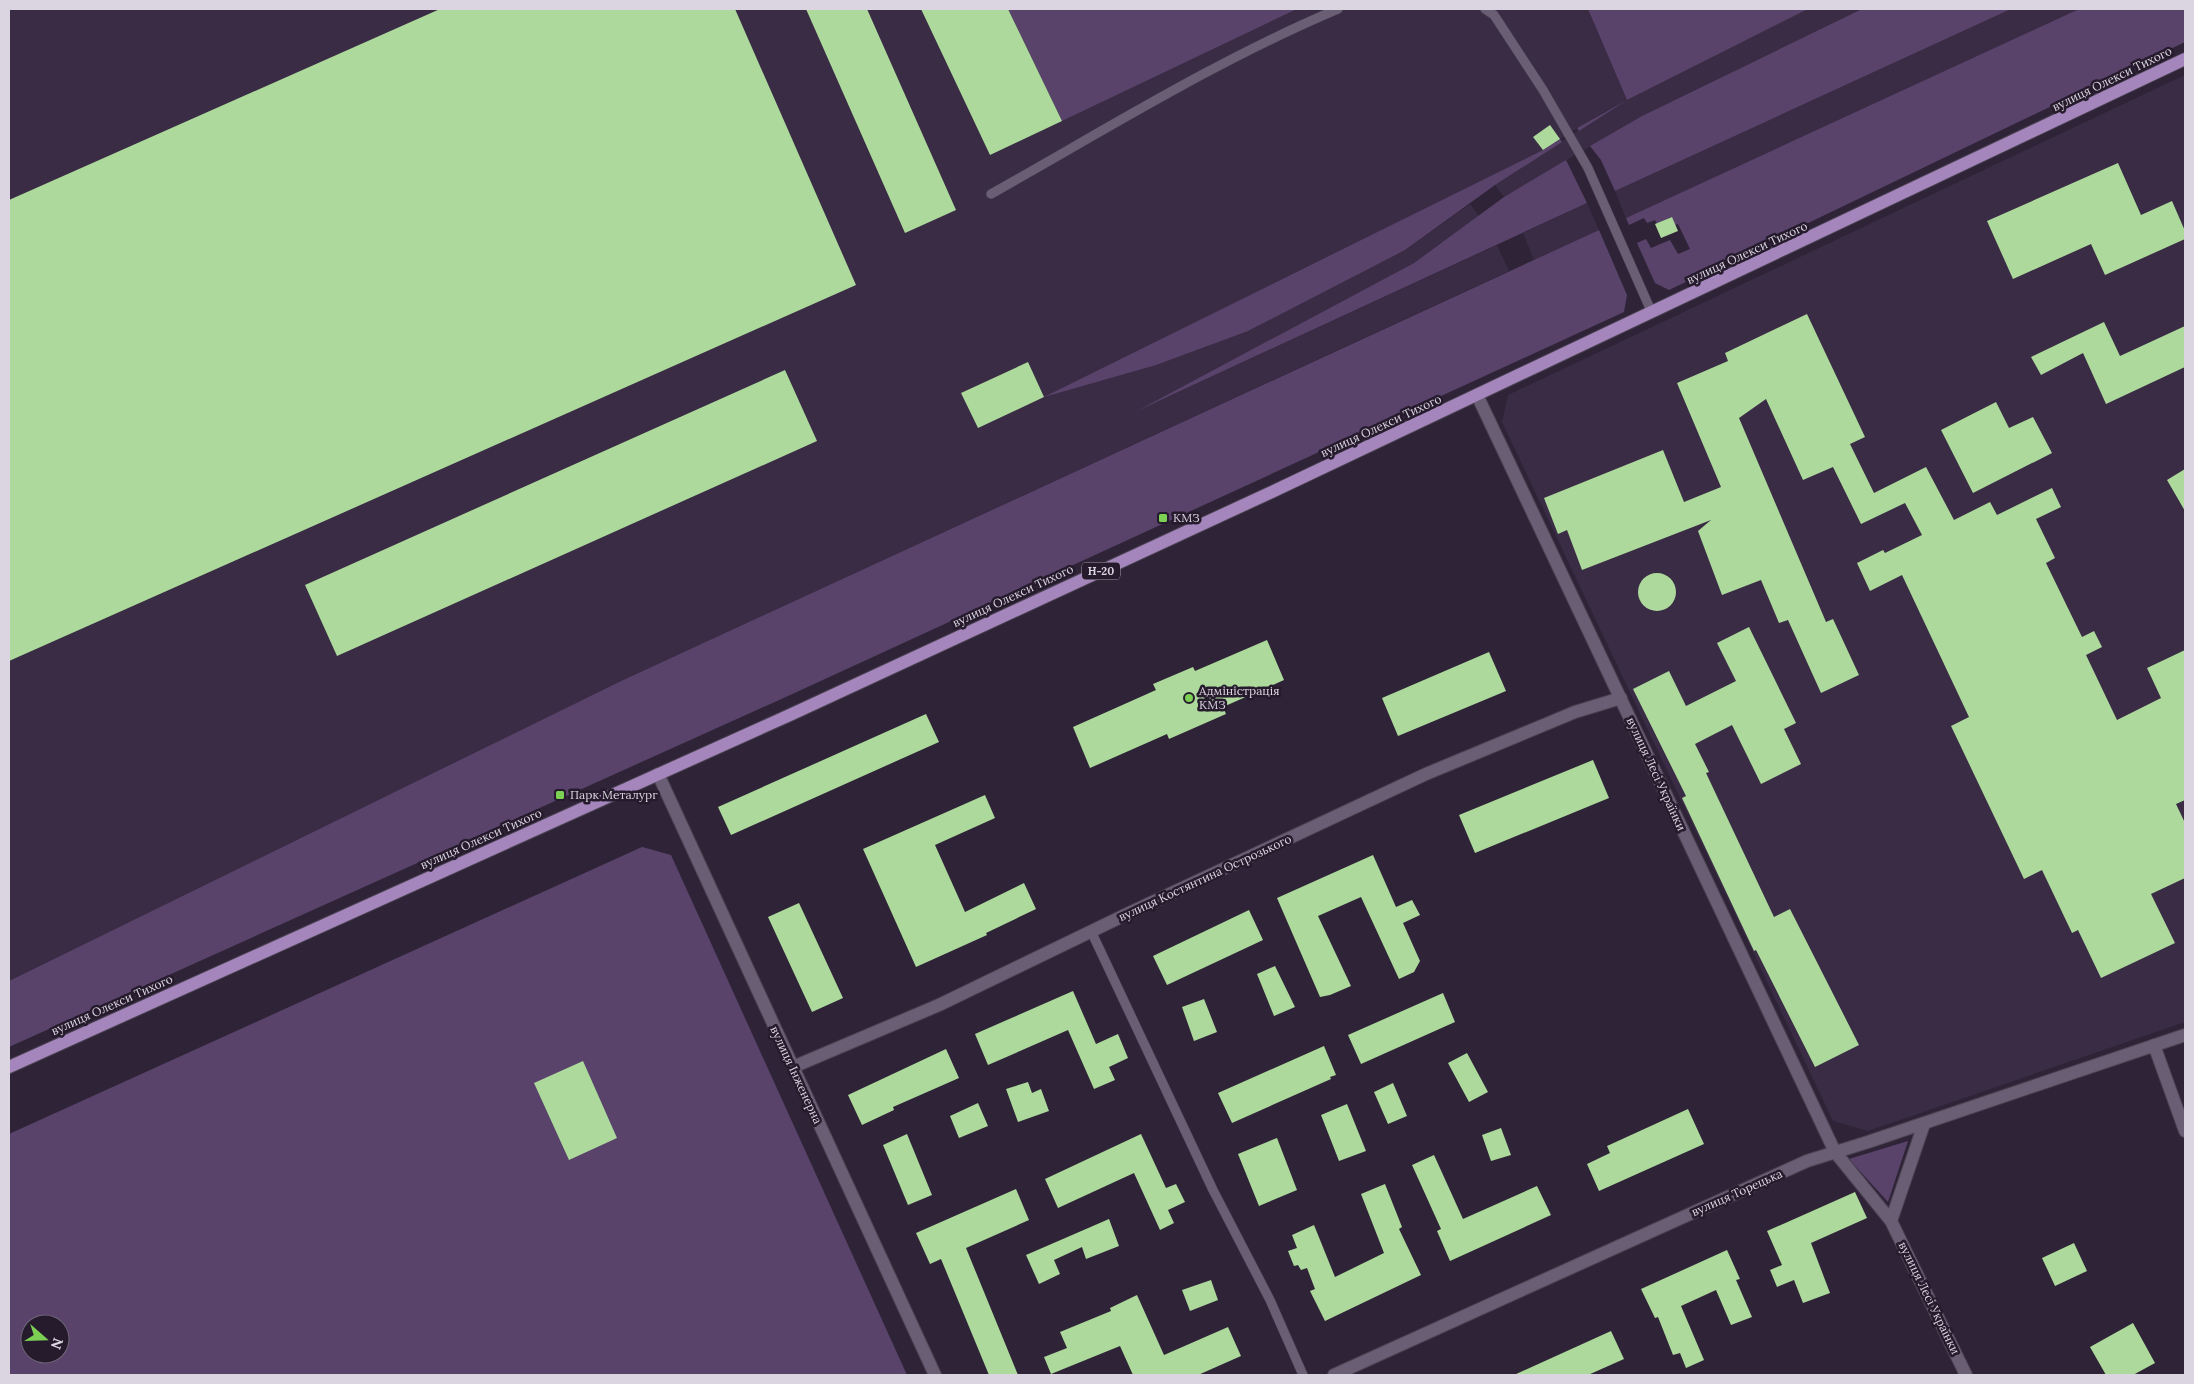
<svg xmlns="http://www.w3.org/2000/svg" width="2194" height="1384" font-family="Lora,serif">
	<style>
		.built { fill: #3a2c45 }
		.green { fill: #59436b; fill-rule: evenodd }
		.building { fill: #adda9c }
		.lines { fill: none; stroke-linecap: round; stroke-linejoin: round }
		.service-casing { stroke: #4a4151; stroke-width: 10 }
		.minor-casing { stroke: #4a4151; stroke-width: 14 }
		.primary-casing { stroke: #4a4151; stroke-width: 14 }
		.service { stroke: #6a5e74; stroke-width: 9 }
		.minor { stroke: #6a5e74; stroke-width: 12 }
		.primary { stroke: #a486bd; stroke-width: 12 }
		.poi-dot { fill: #7cd155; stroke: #251b2d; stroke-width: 2 }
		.labels { text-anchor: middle; stroke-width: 5; stroke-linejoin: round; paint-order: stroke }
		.shield { fill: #251b2d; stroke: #a49dab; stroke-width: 1 }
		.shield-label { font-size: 11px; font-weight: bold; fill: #dbd5e1 }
		.street-label { font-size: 12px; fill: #dbd5e1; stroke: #251b2d }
		.poi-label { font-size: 12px; fill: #dbd5e1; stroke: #251b2d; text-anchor: start }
	</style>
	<rect width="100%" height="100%" fill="#2f2437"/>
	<!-- built -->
	<path class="built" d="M9,9H1008L1062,121L1297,9H1588L1627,100L1808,9H1862L1642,116L1504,197L1495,185L1617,105L1577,128L1543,150L1048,396L1405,250L1470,204L1479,216L1414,263L1148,406L1497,245L1509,271L619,682L9,981Z
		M2011,9H2079L1626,218L1615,191Z
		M2185,75V1022L1868,1131L1833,1121L1502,422L1508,395Z
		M1587,203L1599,230L1534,260L1523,233Z"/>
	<!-- green -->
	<path class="green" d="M1008,9H1297L1062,121Z
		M1588,9H1808L1627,100L1579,131L1577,128L1627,100Z
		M1862,9H2011L1615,191L1601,160L1590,146L1642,116Z
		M2079,9H2185V42L1669,290L1655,283L1637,243L1646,239L1651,248L1670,240L1678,254L1690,249L1678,224L1675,225L1671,217L1657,224L1655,220L1647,223L1644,218L1629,225L1626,218Z
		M1560,139L1562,142L1495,185L1405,250L1248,331L1156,365L1044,397L1543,150Z
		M1566,160L1587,203L1137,411L1414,263L1504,197Z
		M1599,230L1627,295L1624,312L788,696L9,1047V981L619,682Z
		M642,847L671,855L907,1375H9V1134ZM30,1324H60V1354H30Z
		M1908,1141L1888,1202L1849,1159Z"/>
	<!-- building -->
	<path class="building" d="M440,9H735L856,285L9,661V200Z
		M806,9H867L956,210L905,233Z
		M921,9H1008L1062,121L990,155Z
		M1550,125L1560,139L1543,150L1533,137Z
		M2118,163L2141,215L2172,201L2185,231V239L2105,275L2091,244L2013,279L1987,221Z
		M1672,217L1678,231L1661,238L1655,224Z
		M1807,314L1865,437L1850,444L1874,493L1926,467L1954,520L1990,502L1997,515L2052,488L2061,507L2036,519L2055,558L2046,563L2082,637L2094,631L2102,647L2086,655L2117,720L2161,698L2147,668L2185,650V800L2176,804L2185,823V878L2151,894L2175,943L2101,978L2078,930L2072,933L2042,870L2024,879L1951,726L1969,717L1902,575L1870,591L1857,563L1883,550L1885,553L1922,535L1905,503L1861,524L1833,467L1803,480L1766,399L1739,418L1826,622L1833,619L1859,675L1821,693L1788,620L1779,623L1761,580L1722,595L1698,531L1711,520L1582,570L1567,530L1558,534L1544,498L1663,450L1684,502L1721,487L1677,383L1728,361L1725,353Z
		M2104,322L2120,356L2185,326V367L2106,404L2083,353L2041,375L2031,357Z
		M1028,362L1044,397L978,428L961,393Z
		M785,370L817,441L337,656L305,585Z
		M1996,402L2009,428L2033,417L2052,453L1973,493L1941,430Z
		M2185,469V511L2167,480Z
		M1638 592a19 19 0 1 1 38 0a19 19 0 1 1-38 0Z
		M1749,627L1796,723L1784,729L1801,764L1761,784L1732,725L1695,744L1709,772L1706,773L1774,917L1790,909L1859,1045L1815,1067L1756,950L1754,951L1682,798L1686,796L1633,689L1669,671L1686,706L1736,681L1717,643Z
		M1267,640L1284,680L1223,707L1226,714L1169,739L1167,734L1090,768L1073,727L1156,690L1153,684L1193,667L1195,671Z
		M1489,652L1506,691L1398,736L1382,698Z
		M926,714L939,742L731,835L718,807Z
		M1593,760L1609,798L1475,853L1459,815Z
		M985,795L995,818L935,845L965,912L1024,883L1036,909L986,933L987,935L916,967L863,849Z
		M1373,855L1396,907L1412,900L1420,915L1403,923L1420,961L1414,972L1399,979L1361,897L1318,916L1351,986L1330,995L1320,997L1277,898Z
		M799,903L843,998L812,1012L768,917Z
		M1249,910L1263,940L1167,985L1153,956Z
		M1275,966L1295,1007L1274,1016L1257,974Z
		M1073,991L1096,1044L1118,1034L1128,1058L1109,1067L1115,1080L1094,1089L1068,1030L988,1065L975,1034Z
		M1443,993L1455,1022L1361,1064L1348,1035Z
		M1204,999L1217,1032L1194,1041L1182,1007Z
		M1324,1046L1336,1075L1330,1077L1331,1079L1232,1123L1218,1093Z
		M946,1049L959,1078L893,1107L894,1110L862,1125L848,1095Z
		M1467,1053L1488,1092L1469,1102L1448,1063Z
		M583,1061L617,1138L569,1160L534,1083Z
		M1028,1082L1032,1093L1041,1089L1049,1111L1018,1122L1006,1089Z
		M1393,1083L1407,1116L1388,1124L1374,1092Z
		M978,1103L988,1126L959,1138L950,1116Z
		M1347,1104L1366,1151L1339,1161L1321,1115Z
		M1688,1109L1704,1144L1599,1191L1587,1164L1610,1153L1607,1146Z
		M1501,1128L1511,1155L1491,1161L1482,1135Z
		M907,1134L932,1195L908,1205L883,1145Z
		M1141,1134L1166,1188L1176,1184L1185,1202L1168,1210L1174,1223L1160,1230L1134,1173L1058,1208L1045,1179Z
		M1277,1138L1297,1190L1259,1206L1238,1154Z
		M1434,1155L1463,1219L1537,1186L1551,1215L1450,1261L1437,1231L1441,1229L1412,1165Z
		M1385,1184L1402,1227L1399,1229L1421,1275L1325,1321L1310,1291L1315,1289L1307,1268L1301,1270L1298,1265L1294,1266L1288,1251L1297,1248L1292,1235L1314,1225L1335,1277L1384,1253L1361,1194Z
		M1016,1189L1029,1220L966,1248L1018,1375H989L941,1259L930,1264L916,1233Z
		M1855,1192L1867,1218L1811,1243L1830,1293L1803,1303L1794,1280L1777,1287L1770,1270L1782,1265L1767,1231Z
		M1109,1219L1119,1246L1086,1259L1082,1247L1054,1260L1060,1274L1039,1284L1026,1255Z
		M2074,1243L2087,1271L2055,1286L2042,1258Z
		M1727,1250L1740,1279L1736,1280L1752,1317L1731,1325L1716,1290L1681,1306L1704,1360L1686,1368L1680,1353L1673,1355L1658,1317L1655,1318L1641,1289Z
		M1211,1280L1218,1300L1190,1311L1182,1290Z
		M1137,1295L1164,1355L1228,1327L1241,1356L1198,1375H1133L1120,1346L1051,1374L1044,1357L1067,1348L1060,1332L1111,1311L1110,1308Z
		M2133,1323L2155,1363L2133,1375H2106L2090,1347Z
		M1611,1331L1624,1359L1588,1375H1514Z"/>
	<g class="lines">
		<!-- service casing -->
		<g class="service-casing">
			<path id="service" d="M1485,9L1494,15L1543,90L1588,168L1652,313
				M991,194C1105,130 1217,60 1338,9
				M1091,931L1213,1190L1270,1300L1303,1375"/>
		</g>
		<!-- minor casing -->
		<g class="minor-casing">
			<path id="minor" d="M1477,395L1835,1152L1891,1221L1966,1375
				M658,774L935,1375
				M2154,1045L2185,1131
				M793,1067L939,1005L1127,914L1426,774L1575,712L1621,698
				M1891,1221L1924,1124
				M1334,1375L1807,1161L1868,1142L2185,1035"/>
		</g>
		<!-- primary casing -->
		<g class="primary-casing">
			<path id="primary" d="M9,1067L792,714L1276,490L2185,59"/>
		</g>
		<!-- service -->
		<use href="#service" class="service"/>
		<!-- minor -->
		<use href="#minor" class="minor"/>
		<!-- primary -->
		<use href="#primary" class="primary"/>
	</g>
	<!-- markers -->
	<g class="poi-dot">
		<rect x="1158" y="513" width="10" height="10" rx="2.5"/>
		<circle cx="1189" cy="698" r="5"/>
		<rect x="555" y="790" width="10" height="10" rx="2.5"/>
	</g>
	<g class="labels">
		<!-- shield labels -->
		<rect class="shield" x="1082" y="562.5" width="38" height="17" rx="4"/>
		<g class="shield-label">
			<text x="1101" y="575">Н-20</text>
		</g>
		<!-- street labels -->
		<g class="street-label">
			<text transform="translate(2112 79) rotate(-26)" y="4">вулиця Олекси Тихого</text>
			<text transform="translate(1747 253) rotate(-25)" y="4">вулиця Олекси Тихого</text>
			<text transform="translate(1381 426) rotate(-25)" y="4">вулиця Олекси Тихого</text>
			<text transform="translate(1013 596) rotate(-25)" y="4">вулиця Олекси Тихого</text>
			<text transform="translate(1656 774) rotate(65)" y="4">вулиця Лесі Українки</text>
			<text transform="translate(481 839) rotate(-24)" y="4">вулиця Олекси Тихого</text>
			<text transform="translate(1205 878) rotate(-25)" y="4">вулиця Костянтина Острозького</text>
			<text transform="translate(112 1005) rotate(-24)" y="4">вулиця Олекси Тихого</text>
			<text transform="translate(796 1075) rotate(65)" y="4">вулиця Інженерна</text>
			<text transform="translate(1737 1193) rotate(-24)" y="4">вулиця Торецька</text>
			<text transform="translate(1929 1298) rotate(64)" y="4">вулиця Лесі Українки</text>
		</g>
		<!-- poi labels -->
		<g class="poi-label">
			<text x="1173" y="522">КМЗ</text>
			<text x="1199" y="695">Адміністрація<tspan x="1199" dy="14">КМЗ</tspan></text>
			<text x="570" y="799">Парк Металург</text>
		</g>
	</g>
	<!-- border -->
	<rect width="2194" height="1384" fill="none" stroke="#dbd5e1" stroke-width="20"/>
	<!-- north arrow -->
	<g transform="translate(45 1339) rotate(110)"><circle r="24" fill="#251b2d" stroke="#6e6575"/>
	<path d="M0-4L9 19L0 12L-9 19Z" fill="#7cd155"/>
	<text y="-8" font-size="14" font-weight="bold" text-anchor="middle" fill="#dbd5e1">N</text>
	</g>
</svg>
